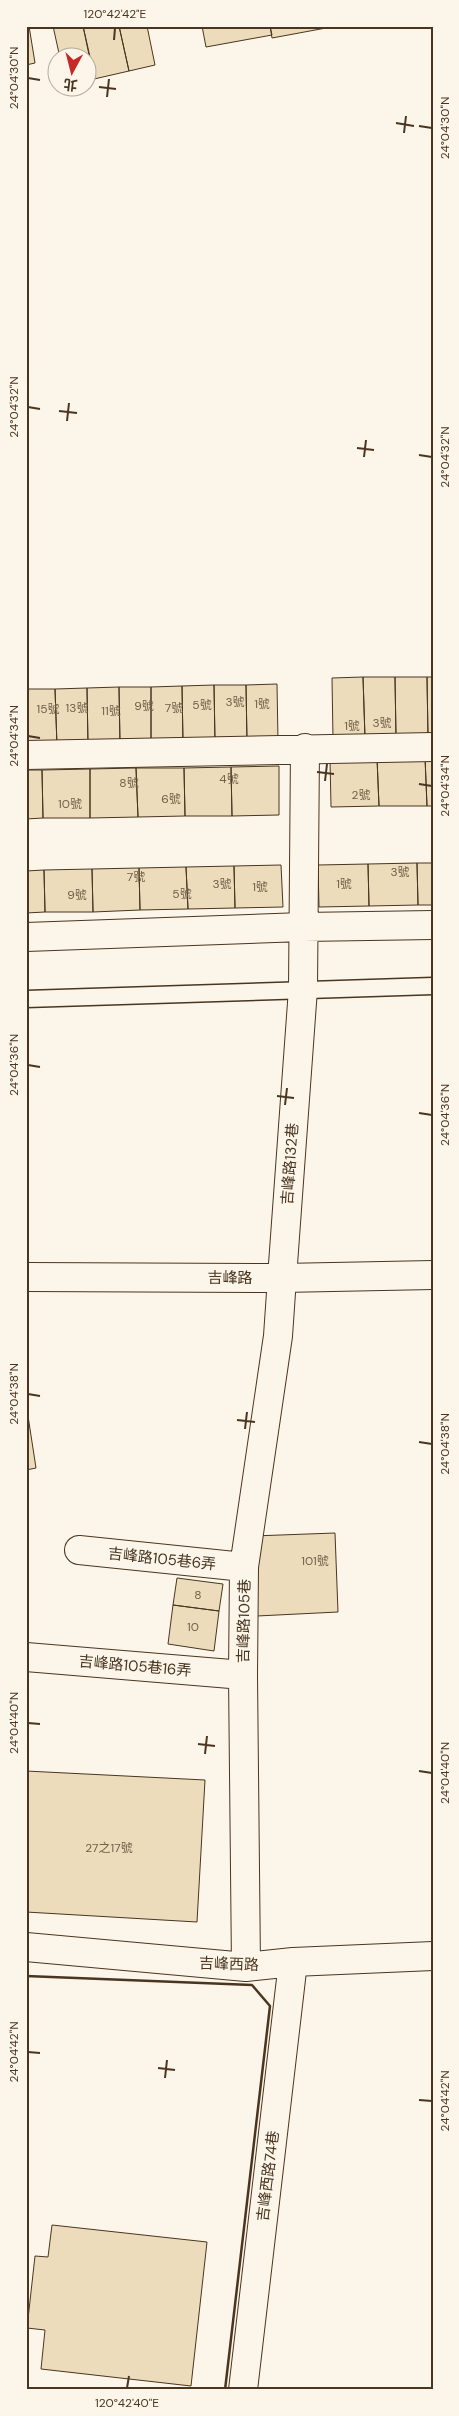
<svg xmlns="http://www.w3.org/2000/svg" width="459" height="2416" font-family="'DM Sans','Noto Sans TC',sans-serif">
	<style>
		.building { fill: #ecdcbc; stroke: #4a3520 }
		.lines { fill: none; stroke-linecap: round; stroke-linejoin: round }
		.service-casing { stroke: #4a3520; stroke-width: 19 }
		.minor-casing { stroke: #4a3520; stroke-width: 30 }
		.tertiary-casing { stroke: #4a3520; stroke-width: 30 }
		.service { stroke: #fbf6e9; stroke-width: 16 }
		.minor { stroke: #fbf6e9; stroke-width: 28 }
		.tertiary { stroke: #fbf6e9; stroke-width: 28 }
		.wall { stroke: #4a3520; stroke-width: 2.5 }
		.ticks { fill: none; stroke: #4a3520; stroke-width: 2 }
		.labels { text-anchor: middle; stroke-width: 4; stroke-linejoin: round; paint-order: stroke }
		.number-label { font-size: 12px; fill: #725f47 }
		.street-label { font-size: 15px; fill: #4a3520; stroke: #fbf6e9 }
		.neatline { fill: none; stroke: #4a3520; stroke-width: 2 }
		.ticks-label { font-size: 12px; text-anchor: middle; fill: #4a3520 }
	</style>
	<rect width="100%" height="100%" fill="#fbf6e9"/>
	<!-- building -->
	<path class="building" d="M26,26H29L35,63L26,65Z
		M53,26H83L93,70L88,71V58H60Z
		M83,26H119L129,71L94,79Z
		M119,26H147L155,65L129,71Z
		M202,26H270L272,35L206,47Z
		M270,26H325L326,28L272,38Z
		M363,677H395L396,737L365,738Z
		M363,677L365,738L333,739L332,678Z
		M395,677H427L428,737H396Z
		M427,677H433V737H428Z
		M277,684L278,741L247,742L246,685Z
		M214,685L215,742L183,743L182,686Z
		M214,685H246L247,742H215Z
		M182,686L183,743L151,744V687Z
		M119,687L120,744L88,745L87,688Z
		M119,687H151V744H120Z
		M87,688L88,745L57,746L55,689Z
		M26,689H55L57,746H26Z
		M425,757L427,806H379L377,758Z
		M425,757H433V806H427Z
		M377,758L379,806L331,807L330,759Z
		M279,766V815L232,816L231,767Z
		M231,767L232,816H185L184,768Z
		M136,768L138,817L90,818V769Z
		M136,768H184L185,816L138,817Z
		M90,769V818H43L42,770Z
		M26,770H42L43,818L26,819Z
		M417,863H433V905H418Z
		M417,863L418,905L369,906L368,864Z
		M368,864L369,906L319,907L318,865Z
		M281,865L283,907L235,908L234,866Z
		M234,866L235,908L188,909L186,867Z
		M186,867L188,909L140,910L139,868Z
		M139,868L140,910L93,912L92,869Z
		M92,869L93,912H45L44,870Z
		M44,870L45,912L26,913V871Z
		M26,1403L36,1468L26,1470Z
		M335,1533L338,1612L257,1616L253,1536Z
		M177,1578L223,1584L219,1611L173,1605Z
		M173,1605L219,1611L214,1651L168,1644Z
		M26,1771L205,1780L197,1922L26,1912Z
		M52,2225L207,2242L191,2386L41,2369L45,2330L27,2328L35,2256L48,2257Z"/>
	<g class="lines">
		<!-- service casing -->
		<g class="service-casing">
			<path id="service" d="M26,999L433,986"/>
		</g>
		<!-- minor casing -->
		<g class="minor-casing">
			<path id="minor" d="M26,755L433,747
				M26,937L303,927L433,925
				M79,1550L244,1567
				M26,1657L243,1675
				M26,1947L246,1967L293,1962L433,1956
				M246,1967L243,1675L244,1567L278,1336L282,1278L303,989L305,748
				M243,2390L293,1962"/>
		</g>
		<!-- tertiary casing -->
		<g class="tertiary-casing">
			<path id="tertiary" d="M26,1277L282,1278L433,1275"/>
		</g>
		<!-- service -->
		<use href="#service" class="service"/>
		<!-- minor -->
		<use href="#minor" class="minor"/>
		<!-- tertiary -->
		<use href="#tertiary" class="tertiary"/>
		<!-- wall -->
		<path class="wall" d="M26,1976L252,1985L270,2006L225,2390"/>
	</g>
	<!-- ticks -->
	<path class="ticks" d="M114,40L115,28M28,78L40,80M99,87L116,89M107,97L109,79M396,123L414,126M419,126L432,128M404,133L406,116M28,407L40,409M59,411L77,413M67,421L69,403M357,448L374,450M419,455L432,457M364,457L366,440M28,736L40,738M317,772L334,774M325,781L327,764M419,784L432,786M28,1065L40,1067M277,1096L294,1098M285,1105L287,1088M419,1113L432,1115M28,1394L40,1396M237,1420L255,1422M245,1429L247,1412M419,1442L432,1444M28,1723L40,1724M198,1744L215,1746M205,1754L207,1736M419,1771L432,1773M28,2052L40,2053M158,2068L175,2070M165,2078L167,2060M419,2100L432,2101M127,2388L129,2376"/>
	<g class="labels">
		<!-- number labels -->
		<g class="number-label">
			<text x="235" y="706">3號</text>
			<text x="262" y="708">1號</text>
			<text x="202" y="709">5號</text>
			<text x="144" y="710">9號</text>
			<text x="77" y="712">13號</text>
			<text x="174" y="712">7號</text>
			<text x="48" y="713">15號</text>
			<text x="111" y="715">11號</text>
			<text x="382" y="727">3號</text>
			<text x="352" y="730">1號</text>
			<text x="229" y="783">4號</text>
			<text x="129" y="787">8號</text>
			<text x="361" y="799">2號</text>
			<text x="171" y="803">6號</text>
			<text x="70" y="808">10號</text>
			<text x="400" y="876">3號</text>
			<text x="136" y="881">7號</text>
			<text x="222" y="888">3號</text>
			<text x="344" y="888">1號</text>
			<text x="260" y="891">1號</text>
			<text x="182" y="898">5號</text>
			<text x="77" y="899">9號</text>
			<text x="315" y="1565">101號</text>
			<text x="198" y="1599">8</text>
			<text x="193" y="1631">10</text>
			<text x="109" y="1852">27之17號</text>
		</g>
		<!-- street labels -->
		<g class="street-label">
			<text transform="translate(290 1164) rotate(-86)" y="5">吉峰路132巷</text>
			<text x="230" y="1283">吉峰路</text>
			<text transform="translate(162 1559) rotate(6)" y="5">吉峰路105巷6弄</text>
			<text transform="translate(244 1621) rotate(-89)" y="5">吉峰路105巷</text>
			<text transform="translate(135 1666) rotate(5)" y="5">吉峰路105巷16弄</text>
			<text transform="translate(229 1964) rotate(2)" y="5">吉峰西路</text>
			<text transform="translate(268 2176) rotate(-83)" y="5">吉峰西路74巷</text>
		</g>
	</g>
	<!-- border -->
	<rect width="459" height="2416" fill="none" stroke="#fbf6e9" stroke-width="55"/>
	<!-- north arrow -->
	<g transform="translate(72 72) rotate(187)"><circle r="24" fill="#fbf6e9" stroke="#b4a999"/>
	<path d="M0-4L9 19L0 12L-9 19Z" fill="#c62828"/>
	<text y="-8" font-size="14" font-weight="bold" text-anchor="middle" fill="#4a3520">北</text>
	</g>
	<rect x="28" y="28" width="404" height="2360" class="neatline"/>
	<g class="ticks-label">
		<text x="115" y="18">120°42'42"E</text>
		<text transform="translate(14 78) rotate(-90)" y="4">24°04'30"N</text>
		<text transform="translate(445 128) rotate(-90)" y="4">24°04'30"N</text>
		<text transform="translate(14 407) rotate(-90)" y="4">24°04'32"N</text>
		<text transform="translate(445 457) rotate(-90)" y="4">24°04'32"N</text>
		<text transform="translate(14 736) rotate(-90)" y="4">24°04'34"N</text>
		<text transform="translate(445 786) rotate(-90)" y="4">24°04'34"N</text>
		<text transform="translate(14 1065) rotate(-90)" y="4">24°04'36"N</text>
		<text transform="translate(445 1115) rotate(-90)" y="4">24°04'36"N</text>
		<text transform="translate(14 1394) rotate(-90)" y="4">24°04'38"N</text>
		<text transform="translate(445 1444) rotate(-90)" y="4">24°04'38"N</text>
		<text transform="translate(14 1723) rotate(-90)" y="4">24°04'40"N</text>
		<text transform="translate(445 1773) rotate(-90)" y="4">24°04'40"N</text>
		<text transform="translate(14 2052) rotate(-90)" y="4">24°04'42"N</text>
		<text transform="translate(445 2101) rotate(-90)" y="4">24°04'42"N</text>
		<text x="127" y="2407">120°42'40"E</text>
	</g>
</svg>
